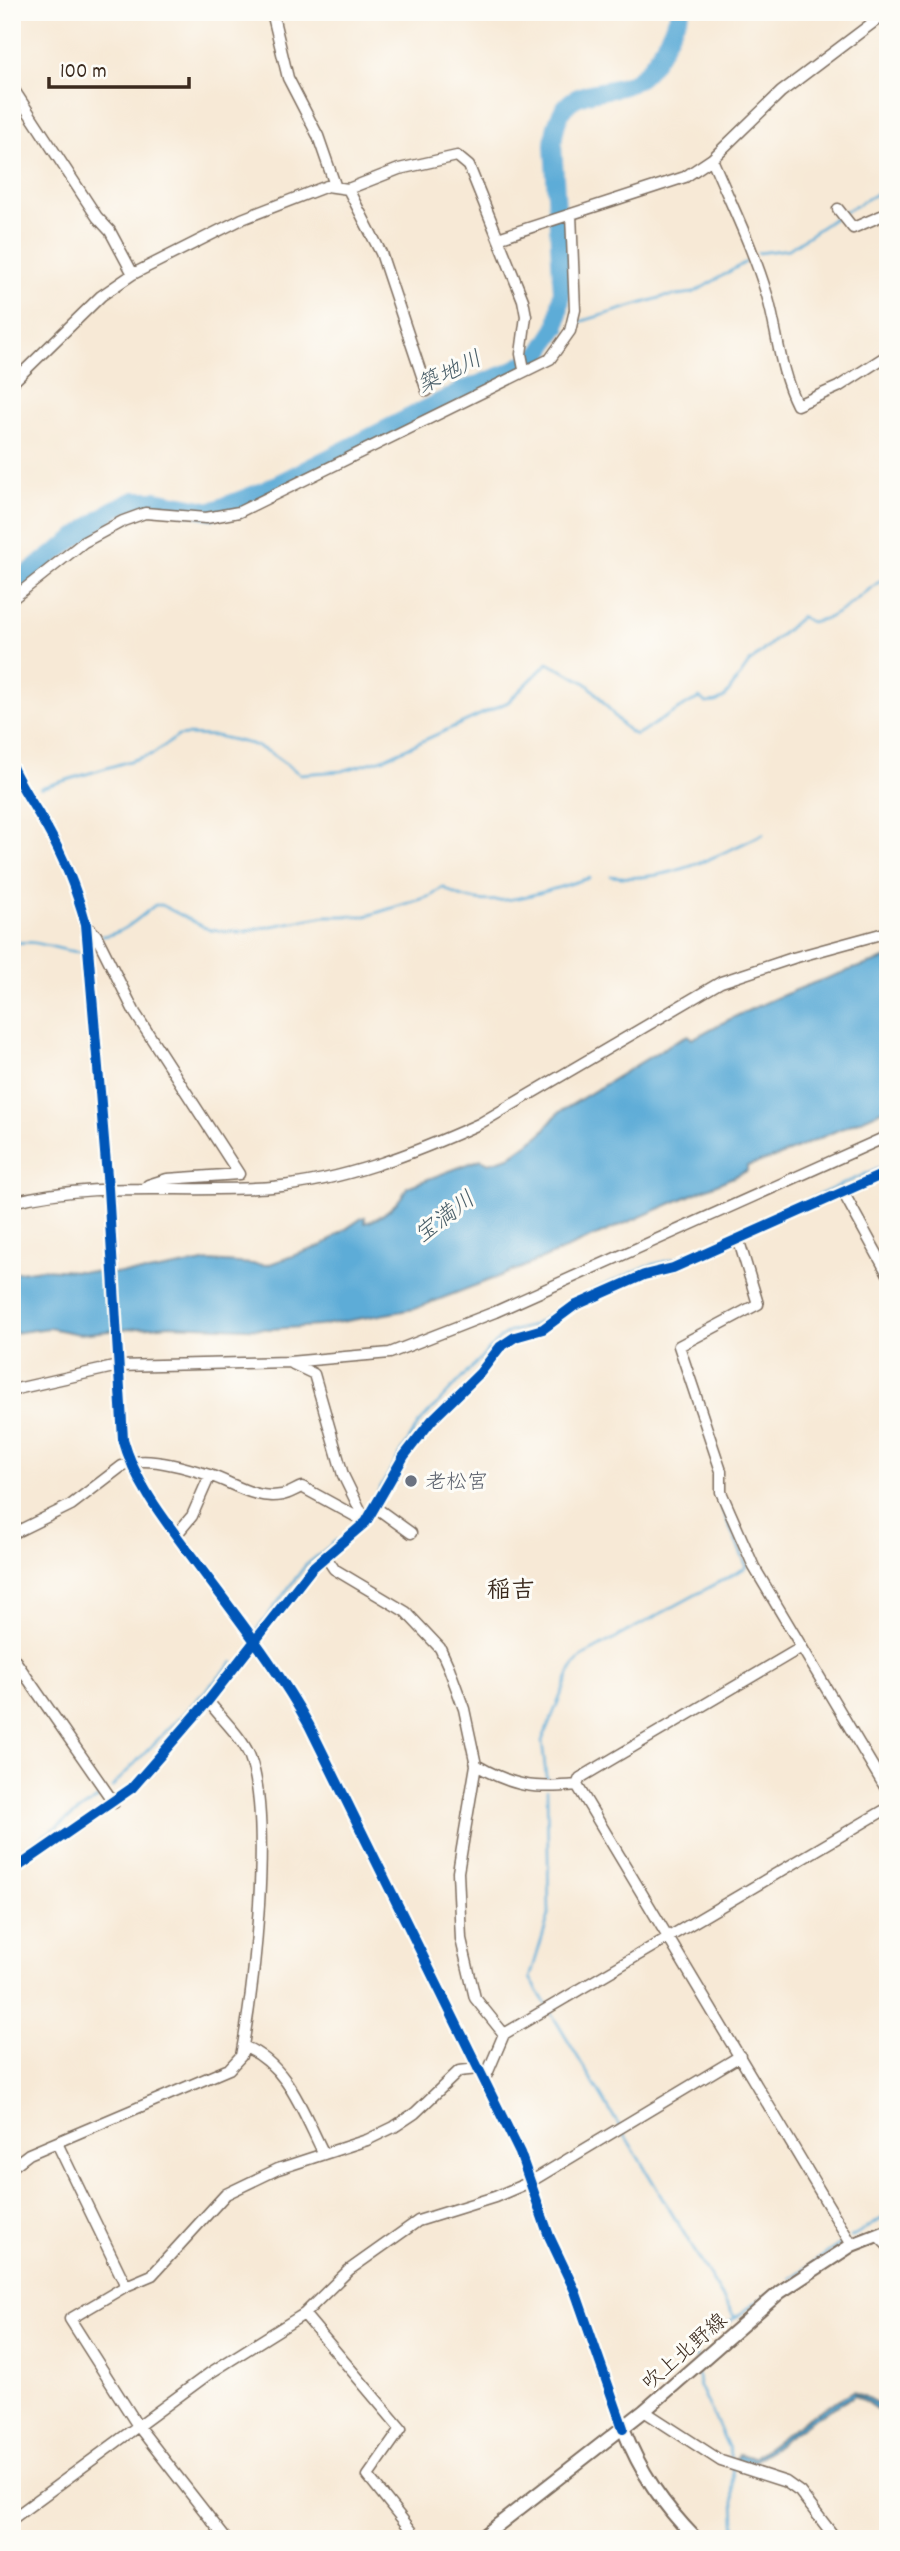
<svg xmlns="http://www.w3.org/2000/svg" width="900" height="2551" font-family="Dekko,'Klee One',sans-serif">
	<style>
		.water { fill: #5dacd7; stroke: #4c6b7a; stroke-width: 2 }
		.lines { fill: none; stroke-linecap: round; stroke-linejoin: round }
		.stream { stroke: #5dacd7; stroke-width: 2.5 }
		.river { stroke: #5dacd7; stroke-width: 18 }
		.minor-casing { stroke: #7d6d5e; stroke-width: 13 }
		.major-casing { stroke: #7d6d5e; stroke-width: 16 }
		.minor { stroke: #fff; stroke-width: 10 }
		.major { stroke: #fff; stroke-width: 12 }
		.cycleway-casing { stroke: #fdfcf7; stroke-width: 15 }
		.cycleway { stroke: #0057b8; stroke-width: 10 }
		.worship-dot { fill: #6b7280; stroke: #fdfcf7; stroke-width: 2.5 }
		.labels { text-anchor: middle; stroke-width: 6; stroke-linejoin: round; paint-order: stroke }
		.worship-label { font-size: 21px; fill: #5b616d; stroke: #fdfcf7; text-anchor: start }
		.street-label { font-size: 21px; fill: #3b2a1e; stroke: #fdfcf7 }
		.water-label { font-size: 23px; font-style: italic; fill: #495e68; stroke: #fdfcf7 }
		.quarter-label { font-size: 24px; font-weight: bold; fill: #3b2a1e; stroke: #fdfcf7 }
	</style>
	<rect width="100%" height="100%" fill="#fdfcf7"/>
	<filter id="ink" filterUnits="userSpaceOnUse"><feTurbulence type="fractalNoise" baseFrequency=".0143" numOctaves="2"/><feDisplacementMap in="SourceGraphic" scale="14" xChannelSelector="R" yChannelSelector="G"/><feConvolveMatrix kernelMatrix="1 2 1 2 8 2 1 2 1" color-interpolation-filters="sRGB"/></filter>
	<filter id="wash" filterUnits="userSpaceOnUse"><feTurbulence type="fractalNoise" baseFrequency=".00686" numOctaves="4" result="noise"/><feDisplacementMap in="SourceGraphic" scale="28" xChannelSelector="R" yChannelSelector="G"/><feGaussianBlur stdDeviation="1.57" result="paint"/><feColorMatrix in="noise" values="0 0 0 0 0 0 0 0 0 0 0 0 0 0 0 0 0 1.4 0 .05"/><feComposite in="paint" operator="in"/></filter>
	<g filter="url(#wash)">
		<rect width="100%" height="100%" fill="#f7e9d6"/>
		<!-- water -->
		<path class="water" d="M888,958V1108L777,1157L747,1166V1171L521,1268L414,1309L318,1326L270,1329L170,1325L79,1334L49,1328L12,1333V1273L41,1269L117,1273L148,1272L209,1261L267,1265L321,1246L362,1218L365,1217V1223C380,1220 402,1201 407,1187L481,1159L489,1163L509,1157L540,1135L558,1113L676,1041L688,1035L692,1039C753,1005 817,979 888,958Z
			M854,2391L888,2409V2416L856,2395L810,2421L753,2462L736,2460L739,2454L753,2458L806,2419Z"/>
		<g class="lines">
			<!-- stream -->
			<path class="stream" d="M845,212L888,187
				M758,253L789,249L839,215
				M576,323L663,297L693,293L746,262
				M552,339L565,331
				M40,788L153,754L178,736L186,735L216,736L251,744L269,752L300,774L342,771L383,759L508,702L548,663C560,670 576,676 587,684C603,697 619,728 636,735L691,702L700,698L706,703L716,702L725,697L749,663L801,617L811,622L828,618L844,609L888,575
				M611,876C665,884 715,857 763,834
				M102,936C122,935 140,917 155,905H161L210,930L240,932L325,916H366L431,896L443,887C484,917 545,891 589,878
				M12,944C35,937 58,952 81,952
				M367,1510L419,1423L499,1339L509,1332L532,1326L576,1298L647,1266L678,1258L888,1164
				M254,1634L305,1566L337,1540
				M547,1784L542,1741L572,1668L582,1656L747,1567L715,1493V1469
				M112,1787L233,1662
				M547,1790L549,1915L530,1978L735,2318
				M12,1857L100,1797
				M851,2237L888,2215
				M791,2278L846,2240
				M696,2359L698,2344L771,2292
				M697,2369L699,2384L729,2449L731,2460
				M732,2467L736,2539"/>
			<!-- river -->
			<path class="river" d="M12,585L114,509L135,500H155L212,511L263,491L463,390L508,373L539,355L557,327L562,291L553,145C559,70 613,106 645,73C661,57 670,31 681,12"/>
		</g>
	</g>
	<g filter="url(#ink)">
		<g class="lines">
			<!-- minor casing -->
			<g class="minor-casing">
				<path id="minor" d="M272,12L288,78L318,136L335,185
					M12,87L97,217L110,231L133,274
					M712,159C731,204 753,248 767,295C778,333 779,369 797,405L838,387L888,355
					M348,189L381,253L427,391
					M838,209L853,228L888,213
					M498,238L685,177L712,159L781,92L887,12
					M12,383L101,296L133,274L242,219L327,186L348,189L399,169L457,156L469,166L523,300L526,316L521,354L524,369
					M12,599L84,542L123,521L145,513L206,518L239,512L550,359L570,331L575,310L571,214
					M12,767C22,789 35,807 47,828C64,858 77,892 86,924L108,1188L123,1439C136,1486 167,1523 196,1562C235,1615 277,1667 309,1725L520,2153L549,2236L575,2291L623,2428
					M86,925L96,935L135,1013L239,1174L167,1179L148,1185
					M843,1192L888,1274
					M12,1202C98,1180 184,1194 272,1187C343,1181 415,1153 479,1124L721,982L793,958L888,932
					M738,1238L758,1304L679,1346L721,1471V1492L754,1567L888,1792
					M293,1364L314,1374L343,1475L366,1522
					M12,1390L118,1366L289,1362L390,1353L495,1312L888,1136
					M133,1462C155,1458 188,1468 209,1475C234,1483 254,1500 282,1495C289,1494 296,1489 302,1487L366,1522
					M375,1507L411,1533
					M12,1534L71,1505L122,1466
					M176,1535L192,1516L210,1475
					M326,1557L334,1569L406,1612L440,1648L449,1668L464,1709L476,1765L458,1872L461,1939L475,1998L504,2034
					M12,1656L114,1803
					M476,1765C514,1787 534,1789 577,1785L852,2245
					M577,1785L580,1778L802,1647
					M12,1871L132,1788L208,1701L312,1568L366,1522L404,1456L432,1420L480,1373L500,1347L515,1337L543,1329L574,1306L644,1275L673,1268L888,1172
					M243,2046C288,2064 303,2113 324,2154
					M484,2081L504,2034L888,1808
					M57,2143L126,2286
					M12,2167L29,2154L229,2069L241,2056C254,1988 273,1820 250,1757C243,1738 221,1718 208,1701
					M878,2236L888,2246
					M304,2314L401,2429L368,2476L418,2539
					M644,2411L721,2461L786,2482L800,2492L836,2539
					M12,2519L210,2373L304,2314L349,2270L418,2221L495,2197L530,2182L740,2056
					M226,2539L138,2426L70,2319L126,2286L152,2275L226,2194L278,2169L367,2140L394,2127L415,2113L459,2071L478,2069"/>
			</g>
			<!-- major casing -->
			<g class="major-casing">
				<path id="major" d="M623,2428C640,2472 663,2505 696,2539
					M480,2539L644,2411L780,2292L852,2245L888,2231"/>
			</g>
			<!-- minor -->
			<use href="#minor" class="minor"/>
			<!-- major -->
			<use href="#major" class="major"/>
			<!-- cycleway casing -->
			<g class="cycleway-casing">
				<path id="cycleway" d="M12,767C22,789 35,807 47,828C64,858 77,892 86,924L108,1188L123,1439C136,1486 167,1523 196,1562C235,1615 277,1667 309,1725L520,2153L549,2236L575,2291L623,2428
					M12,1871L132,1788L208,1701L312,1568L366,1522L404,1456L432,1420L480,1373L500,1347L515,1337L543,1329L574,1306L644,1275L673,1268L888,1172"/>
			</g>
			<!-- cycleway -->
			<use href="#cycleway" class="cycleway"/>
		</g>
	</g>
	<!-- markers -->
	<circle class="worship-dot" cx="411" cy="1481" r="7"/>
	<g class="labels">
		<!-- worship labels -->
		<g class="worship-label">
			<text x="425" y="1488">老松宮</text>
		</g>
		<!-- street labels -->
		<g class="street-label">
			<text transform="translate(684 2351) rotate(-41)" y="7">吹上北野線</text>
		</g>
		<!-- water labels -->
		<g class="water-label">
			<text transform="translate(449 371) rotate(-26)" y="8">築地川</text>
			<text transform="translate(444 1216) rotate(-37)" y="8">宝満川</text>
		</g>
		<!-- quarter labels -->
		<g class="quarter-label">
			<text x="511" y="1597">稲吉</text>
		</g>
	</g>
	<!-- margin -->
	<rect width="900" height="2551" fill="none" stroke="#fdfcf7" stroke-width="42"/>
	<!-- scale -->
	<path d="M49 77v10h140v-10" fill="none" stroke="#3b2a1e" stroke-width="3.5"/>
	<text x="60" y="77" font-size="21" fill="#3b2a1e" stroke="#fdfcf7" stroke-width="5" paint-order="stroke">100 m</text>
</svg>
